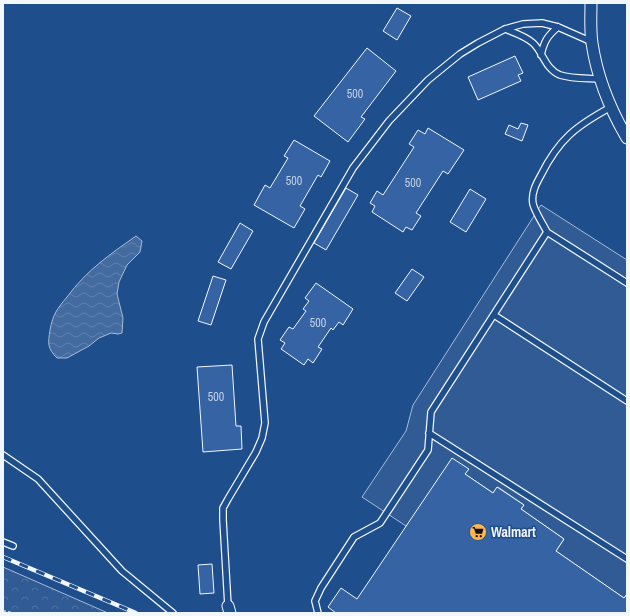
<svg xmlns="http://www.w3.org/2000/svg" width="630" height="616" font-family="'Archivo Narrow',sans-serif">
	<style>
		.park { fill: url(#park-crowns); stroke: #a8bbd7 }
		.pitch { fill: #305b95; stroke: #a8bbd7 }
		.water { fill: url(#water-waves); stroke: #a8bbd7 }
		.building { fill: #3563a3; stroke: #f2f6ff }
		.lines { fill: none; stroke-linecap: round; stroke-linejoin: round }
		.service-casing { stroke: #f2f6ff; stroke-width: 8 }
		.minor-casing { stroke: #f2f6ff; stroke-width: 13 }
		.path { stroke: #b3c4dc; stroke-width: 2.5; stroke-dasharray: 3 2; stroke-linecap: butt }
		.service { stroke: #1f4e8c; stroke-width: 5.5 }
		.minor { stroke: #1f4e8c; stroke-width: 11 }
		.rail-casing { stroke: #f2f6ff; stroke-width: 4.5 }
		.rail { stroke: #1f4e8c; stroke-width: 3; stroke-dasharray: 9; stroke-linecap: butt }
		.labels { text-anchor: middle; stroke-width: 3; stroke-linejoin: round; paint-order: stroke }
		.number-label { font-size: 12px; fill: #c3d1e8 }
		.poi-label { font-size: 14px; font-weight: bold; fill: #f2f6ff; stroke: #1f4e8c; text-anchor: start }
	</style>
	<defs>
		<pattern id="park-crowns" width="20" height="18" patternUnits="userSpaceOnUse"><rect width="20" height="18" fill="#305b95"/><path d="M2 6a3 3 0 1 1 6 0M12 15a3 3 0 1 1 6 0" fill="none" stroke="#4e73a5"/></pattern>
		<pattern id="water-waves" width="16" height="10" patternUnits="userSpaceOnUse"><rect width="16" height="10" fill="#446ba0"/><path d="M0 5q4-4 8 0t8 0" fill="none" stroke="#5f81ae"/></pattern>
	</defs>
	<rect width="100%" height="100%" fill="#1f4e8c"/>
	<!-- park -->
	<path class="park" d="M3,567L108,613H3Z"/>
	<!-- pitch -->
	<path class="pitch" d="M541,205L627,260V594L624,598L556,551L564,539L521,509L524,505L498,487L493,493L465,474L468,469L406,526L362,497L406,431L413,405Z"/>
	<!-- water -->
	<path class="water" d="M136,236L142,241L140,252L127,265L119,282L117,294L123,318L122,333L118,334L111,333L99,338L89,346L67,358H57C47,348 48,343 50,330C53,314 57,309 67,297C87,270 109,255 136,236Z"/>
	<!-- building -->
	<path class="building" d="M397,8L411,16L397,40L383,31Z
		M367,48L396,71L361,117L365,119L348,142L314,116Z
		M515,56L523,73L518,75L521,81L478,100L468,77Z
		M521,123L528,125L522,141L505,134L509,125L518,129Z
		M428,128L464,150L448,174L443,171L416,213L421,216L412,230L406,227L403,232L372,212L375,206L370,203L377,191L383,195L414,147L409,144L418,130L425,134Z
		M294,140L330,161L321,177L318,175L300,206L305,209L294,228L254,205L265,185L270,188L288,158L284,156Z
		M346,188L358,195L326,250L314,243Z
		M470,189L486,199L466,232L450,222Z
		M240,223L253,231L231,269L218,262Z
		M412,269L424,277L407,301L395,293Z
		M213,276L226,280L211,325L198,321Z
		M316,283L353,309L343,325L339,322L333,330L331,328L318,347L322,349L313,363L308,359L304,365L281,349L285,343L280,340L289,327L293,329L306,311L303,309L309,301L305,298Z
		M232,365L236,426H241L242,449L203,452L197,367Z
		M452,458L469,469L465,474L493,493L497,487L524,505L521,509L564,539L556,551L624,598L627,594V613H336L328,607L341,588L357,599Z
		M212,564L214,593L200,594L198,565Z"/>
	<g class="lines">
		<!-- service casing -->
		<g class="service-casing">
			<path id="service" d="M505,29C515,33 525,36 533,43C543,52 545,69 560,75C573,79 587,78 600,79
				M541,55C544,42 547,36 558,27
				M547,232C543,224 535,212 533,204C531,193 536,184 541,175C559,139 576,126 611,107
				M494,315L627,401
				M429,433L627,559
				M3,455L38,479L122,571L173,613
				M3,542L13,546
				M228,606L223,520V508L228,499L256,452L262,438L265,423L258,339L264,322L353,168L389,121L428,80L460,54L478,43L505,29L523,24L542,23L558,27L592,42
				M318,613L315,601L321,588L354,537L380,523L428,450L431,412L547,232L627,283"/>
		</g>
		<!-- minor casing -->
		<g class="minor-casing">
			<path id="minor" d="M591,3C591,16 590,30 592,43C597,77 610,109 627,138
				M228,606L230,613"/>
		</g>
		<!-- path -->
		<path class="path" d="M3,611L12,613"/>
		<!-- service -->
		<use href="#service" class="service"/>
		<!-- minor -->
		<use href="#minor" class="minor"/>
		<!-- rail casing -->
		<g class="rail-casing">
			<path id="rail" d="M3,557L136,613"/>
		</g>
		<!-- rail -->
		<use href="#rail" class="rail"/>
	</g>
	<!-- icons -->
	<defs>
		<g id="supermarket-disc" transform="scale(0.9)"><circle r="9.5" fill="#ffb74d" stroke="#1f4e8c"/><path d="M-6-5.5h2.5l.6 2H6L4.5 2H-2.5L-4.4-4H-6ZM-1.5 3.2a1.3 1.3 0 1 0 .1 0ZM3 3.2a1.3 1.3 0 1 0 .1 0Z" fill="#111"/></g>
	</defs>
	<g fill-rule="evenodd">
		<use href="#supermarket-disc" x="478" y="532"/>
	</g>
	<g class="labels">
		<!-- number labels -->
		<g class="number-label">
			<text x="355" y="98">500</text>
			<text x="294" y="185">500</text>
			<text x="413" y="187">500</text>
			<text x="318" y="327">500</text>
			<text x="216" y="401">500</text>
		</g>
		<!-- poi labels -->
		<g class="poi-label">
			<text x="491" y="537">Walmart</text>
		</g>
	</g>
	<!-- border -->
	<rect width="630" height="616" fill="none" stroke="#f2f6ff" stroke-width="8"/>
</svg>
